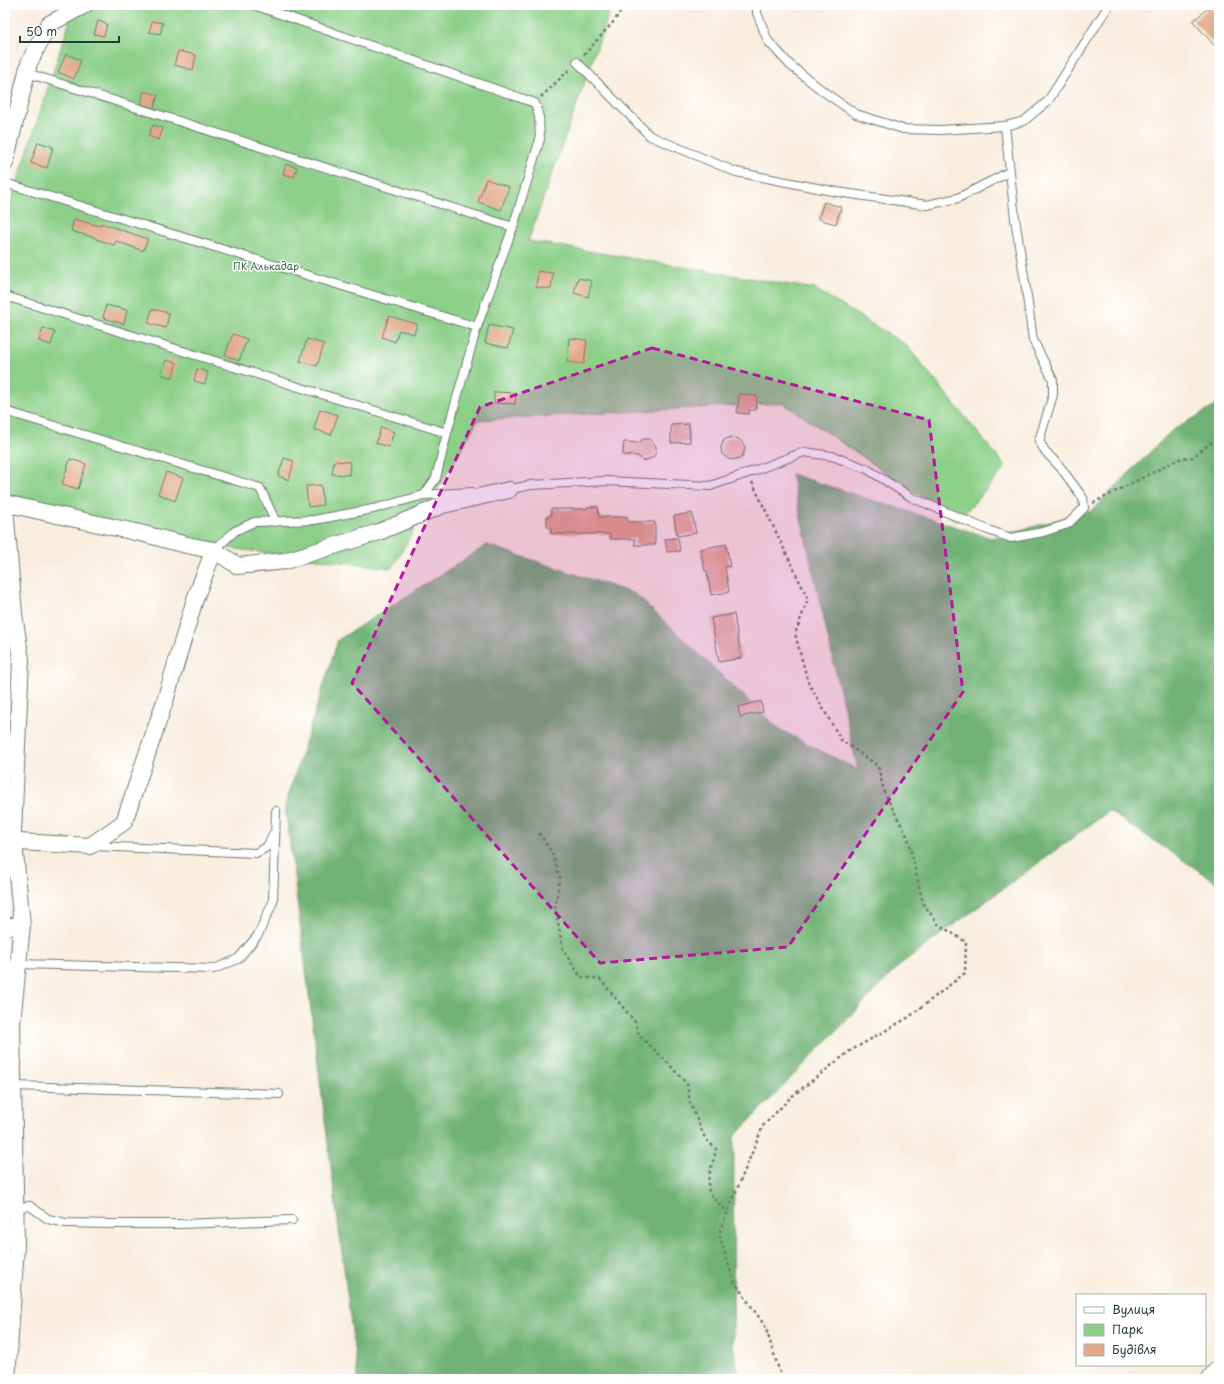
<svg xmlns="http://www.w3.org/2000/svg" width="1224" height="1384" font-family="'Playpen Sans',sans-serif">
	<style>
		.green { fill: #8bcf88; stroke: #55865e }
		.forest { fill: #70b274; stroke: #487854 }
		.building { fill: #e2a888 }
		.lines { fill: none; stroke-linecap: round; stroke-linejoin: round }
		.lane-casing { stroke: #6b7b70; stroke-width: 10 }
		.street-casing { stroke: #6b7b70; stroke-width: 18 }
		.secondary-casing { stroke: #6b7b70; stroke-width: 24 }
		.path { stroke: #6b7b70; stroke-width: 2.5; stroke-dasharray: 3 3; stroke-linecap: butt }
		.lane { stroke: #fff; stroke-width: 8 }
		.street { stroke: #fff; stroke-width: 16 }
		.secondary { stroke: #fff; stroke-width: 22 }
		.marked { fill: #b5179e; fill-opacity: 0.2; stroke: #b5179e; stroke-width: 3; stroke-dasharray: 8 5; stroke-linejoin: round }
		.labels { text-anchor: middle; stroke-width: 3; stroke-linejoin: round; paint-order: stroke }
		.park-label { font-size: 10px; fill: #3a6249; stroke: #fff }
	</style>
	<rect width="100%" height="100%" fill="#fff"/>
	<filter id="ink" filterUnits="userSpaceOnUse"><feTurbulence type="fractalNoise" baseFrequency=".025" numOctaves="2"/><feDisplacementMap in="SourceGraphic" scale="8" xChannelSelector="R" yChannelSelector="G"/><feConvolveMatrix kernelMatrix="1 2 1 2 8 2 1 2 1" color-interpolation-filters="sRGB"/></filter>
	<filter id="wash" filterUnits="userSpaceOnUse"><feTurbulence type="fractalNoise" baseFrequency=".012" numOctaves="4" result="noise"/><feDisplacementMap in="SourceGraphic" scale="16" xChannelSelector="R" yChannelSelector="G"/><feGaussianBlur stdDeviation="0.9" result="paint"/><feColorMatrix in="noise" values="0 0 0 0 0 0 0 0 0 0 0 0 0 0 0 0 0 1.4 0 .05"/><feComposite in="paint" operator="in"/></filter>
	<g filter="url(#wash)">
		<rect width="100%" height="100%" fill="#f9edde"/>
		<!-- green -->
		<path class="green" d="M75,5H612L528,241L815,289L906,345L1006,467L958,521L783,403L478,420L392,568L145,538L5,493V220Z"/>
		<!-- forest -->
		<path class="forest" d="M1219,404V884L1109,811L902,963L734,1137L733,1345L740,1379H358L285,806L338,640L487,545L635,594L779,729L858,770L791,474L991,538L1091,511L1171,431Z"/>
		<g id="blocks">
			<!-- building -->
			<path class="building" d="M1212,5H1219V51L1193,21Z
				M98,21L107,24L104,36L94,34Z
				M152,21L163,23L160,34L149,32Z
				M178,51L196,55L193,70L174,65Z
				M66,54L81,60L74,79L58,72Z
				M144,91L158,95L154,108L141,104Z
				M153,125L163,128L159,140L148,136Z
				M38,142L53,147L47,168L31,163Z
				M286,164L297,167L294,177L283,174Z
				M486,179L509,187L501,210L478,202Z
				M824,202L841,207L836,224L818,219Z
				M74,219L100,226L101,223L148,239L143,251L116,241L114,245L96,239V238L71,231Z
				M538,271L553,273L551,289L536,287Z
				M578,278L592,281L588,297L574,293Z
				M106,305L127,310L124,324L103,318Z
				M152,309L169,313L166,328L148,323Z
				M389,316L417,324L414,334L399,330L395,342L382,337Z
				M489,325L513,330L508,348L485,343Z
				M43,328L55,332L51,345L39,341Z
				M233,334L247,339L239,361L225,355Z
				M569,338L587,340L584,364L567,362Z
				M307,339L324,344L317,366L300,361Z
				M166,360L177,363L172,378L161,374Z
				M197,369L208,372L205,384L194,381Z
				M494,392L516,393L515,404L494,403Z
				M739,394L757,396L756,410H749V414L737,413Z
				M320,409L338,415L331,435L314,429Z
				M689,424L690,442L671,443V425Z
				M381,427L394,432L389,447L376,443Z
				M731,437L739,439L745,447L743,455L740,458L732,460L728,459L722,454L721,447L724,440Z
				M643,439H649L656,446V453L652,458L643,461L638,456L623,455L624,442L638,443Z
				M284,458L294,461L289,480L278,476Z
				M70,459L86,464L78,489L62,484Z
				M334,461L350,462L349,475L332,474Z
				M166,472L183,478L175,501L158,494Z
				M321,485L323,505L308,507L306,486Z
				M587,507H598L599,517H628V522H655V545H635V539H610V534H551V527H547V516H551V509H587Z
				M692,513L696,533L677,536L674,516Z
				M678,538L680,551L667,552L665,539Z
				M726,544L730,566L725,567L729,592L711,595L707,571H705L700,549Z
				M734,614L741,658L719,662L711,618Z
				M761,701L763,712L740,717L738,707Z"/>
		</g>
	</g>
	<g filter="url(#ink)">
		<use href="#blocks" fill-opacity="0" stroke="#6b7b70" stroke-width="1"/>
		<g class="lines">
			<!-- lane casing -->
			<g class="lane-casing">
				<path id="lane" d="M757,5V13L768,41L790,65L824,92L856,114L903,129L940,130L1005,126L1024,121L1048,101L1109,5
					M577,62L650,136L736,172L837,192L927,205L958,198L1009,172
					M27,73L513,227
					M5,183L477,327
					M5,296L447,433
					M5,411L260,488L276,522
					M507,490L531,485L606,481L710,486L748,473L804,452L832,456L867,469L911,497L988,530L1011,538L1043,532L1068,524L1084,508L1083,498L1061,468L1045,451L1039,441L1053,395V380L1033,340L1025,282L1015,219L1005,126
					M424,495L472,492
					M214,550L235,531L254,522L314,520L373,509L424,495L436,478L447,433L477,327L513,227L540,139L539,117L535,103L254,5
					M93,846L256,853L267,847L273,834
					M18,964L214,969L238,959L258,935L273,902L276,811
					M13,1086L279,1094
					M15,1208L30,1206L48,1219L66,1223L111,1224H180L292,1220"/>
			</g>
			<!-- street casing -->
			<g class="street-casing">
				<path id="street" d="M5,163L29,63L49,24L85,5
					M5,503C50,514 95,523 140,533C165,539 189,547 214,550
					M5,507L14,614L21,660L13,832L22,925L12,1023L16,1246L7,1379
					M19,842L90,846L124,822L165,701L195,599L214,550L238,566L285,561L379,532L443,505L509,490
					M5,927L22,925"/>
			</g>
			<!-- secondary casing -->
			<g class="secondary-casing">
				<path id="secondary" d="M1213,1379L1219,1372"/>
			</g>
			<!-- path -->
			<path class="path" d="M584,55L615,20L625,5
				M541,97L570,69
				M752,482L808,599L795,634L808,682L841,740L878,766L884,792L908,838L923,903L938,924L966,942L965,973L909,1017L850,1051L791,1097L763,1126L719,1233L733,1280L765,1326L782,1379
				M1093,503L1179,459L1193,457L1213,441L1219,431
				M539,833L552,853L560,878L555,907L563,950L581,977L600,979L635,1022L639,1035L666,1061L687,1084L690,1103L705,1138L716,1149C714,1162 704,1182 710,1193C714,1200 722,1206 728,1212"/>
			<!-- lane -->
			<use href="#lane" class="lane"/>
			<!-- street -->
			<use href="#street" class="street"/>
			<!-- secondary -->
			<use href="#secondary" class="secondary"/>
		</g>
	</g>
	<!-- marked area -->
	<path class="marked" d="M652,348L929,420L963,692L788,947L600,963L352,683L480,407Z"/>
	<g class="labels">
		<!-- park labels -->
		<g class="park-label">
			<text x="266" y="270">ПК Алькадар</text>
		</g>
	</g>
	<!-- margin -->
	<rect width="1224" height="1384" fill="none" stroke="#fff" stroke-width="20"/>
	<!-- legend -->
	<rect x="1076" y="1294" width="130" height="72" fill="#ffffff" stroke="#a5b1ae"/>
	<rect x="1084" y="1307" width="20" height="6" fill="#ffffff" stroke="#a5b1ae"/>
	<text x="1112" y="1314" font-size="12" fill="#1f3d34">Вулиця</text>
	<rect x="1084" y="1324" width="20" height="12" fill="#8bcf88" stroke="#a5b1ae"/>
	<text x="1112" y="1334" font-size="12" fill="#1f3d34">Парк</text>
	<rect x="1084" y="1344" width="20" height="12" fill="#e2a888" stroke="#a5b1ae"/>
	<text x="1112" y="1354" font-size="12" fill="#1f3d34">Будівля</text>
	<!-- scale -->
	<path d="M20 36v6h99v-6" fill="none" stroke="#1f3d34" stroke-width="2"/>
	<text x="26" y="36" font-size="12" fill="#1f3d34" stroke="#ffffff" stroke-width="3" paint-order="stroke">50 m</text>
</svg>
